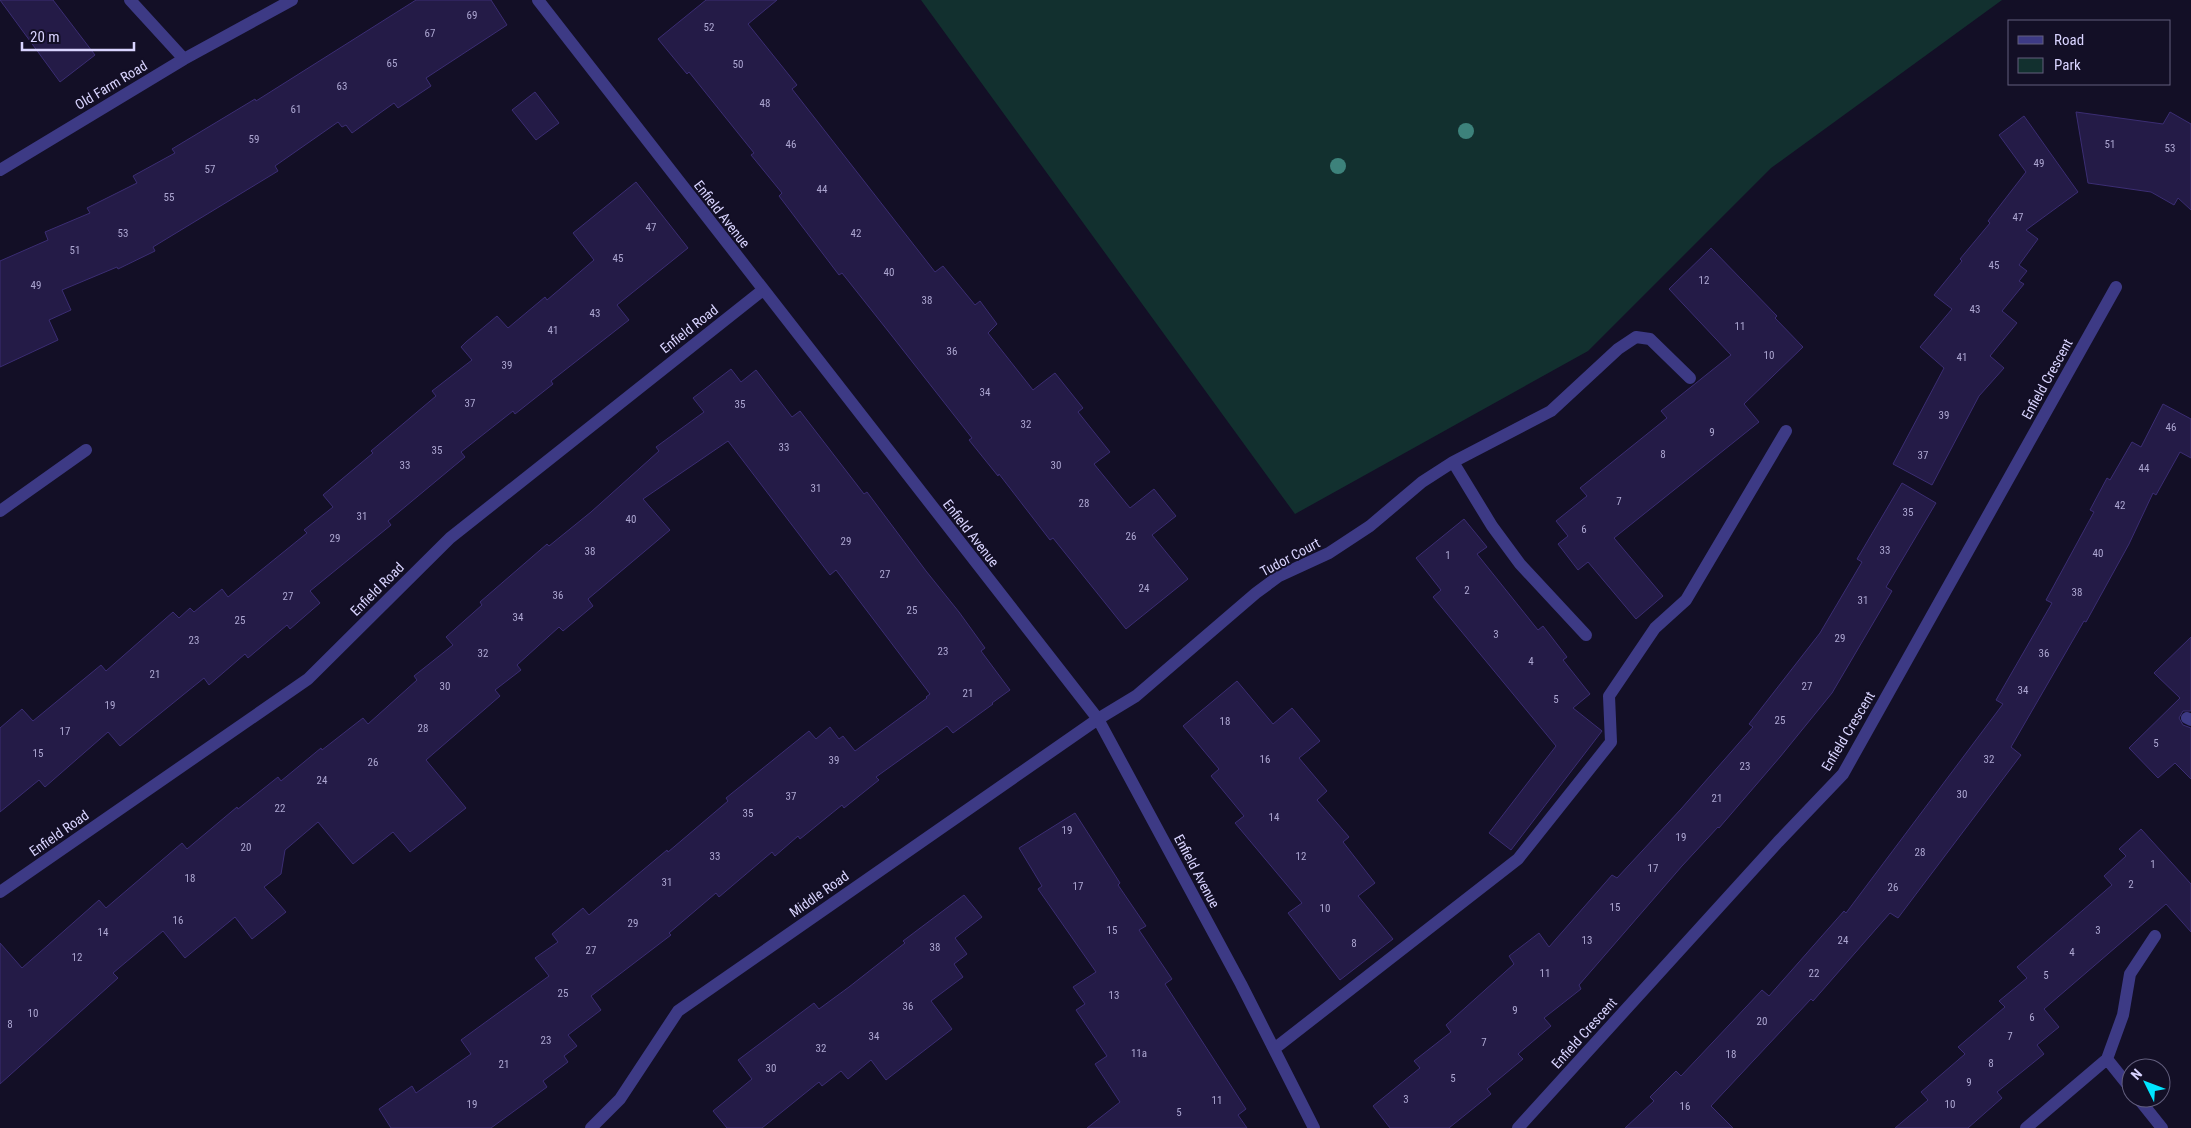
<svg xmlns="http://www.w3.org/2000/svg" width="2191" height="1128" font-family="'Roboto Condensed',sans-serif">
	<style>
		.green { fill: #12302f }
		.building { fill: #241b47; stroke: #3b2d73 }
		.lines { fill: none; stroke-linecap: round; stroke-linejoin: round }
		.minor { stroke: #3d3a85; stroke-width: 12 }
		.tree { fill: #3d827b }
		.labels { text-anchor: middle; stroke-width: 4; stroke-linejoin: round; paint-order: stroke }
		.number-label { font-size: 11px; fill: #aca6d1 }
		.street-label { font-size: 14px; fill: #d9d4ff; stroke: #130f26 }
	</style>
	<rect width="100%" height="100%" fill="#130f26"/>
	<!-- green -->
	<path class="green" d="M921,0H2002L1771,168L1588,351L1295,514Z"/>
	<!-- building -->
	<path class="building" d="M0,0H53L95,55L60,82Z
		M416,0H491L507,25L426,78L431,86L398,108L394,103L352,133L346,125L342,127L338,122L275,166L278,171L153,247L155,251L118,269L117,267L62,290L71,310L49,320L58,340L0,367V261L48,240L45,232L90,213L87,208L137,183L133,176L175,153L172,149L255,99L256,101Z
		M706,0H777L748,24L797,85L792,89L821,126L935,272L943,266L975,305L980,301L997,324L988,333L1033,390L1055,373L1083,408L1078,412L1110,452L1094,464L1130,508L1154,489L1176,516L1152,535L1188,579L1126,629L1053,538L1050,540L999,474L998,476L969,440L972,438L892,336L842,273L839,275L779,196L782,193L751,155L754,153L689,72L687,74L658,39Z
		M535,92L559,123L536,140L512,110Z
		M2076,112L2163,124L2170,112L2191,124V210L2178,198L2174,205L2151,192L2088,183Z
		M2024,116L2078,192L2026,230L2038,239L2019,265L2027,271L2019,281L2024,284L2002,311L2017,323L1990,356L2004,368L1979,396L1932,485L1893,464L1944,368L1920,347L1952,309L1934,295L1962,261L1960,259L1990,223L1988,221L2026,172L1999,135Z
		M636,182L688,248L617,305L629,320L551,381L553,384L515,414L513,411L461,452L465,457L388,521L391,525L310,591L320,603L290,629L287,625L248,658L245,654L209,685L204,678L120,746L108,732L45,787L39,780L0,812V728L22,709L33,721L101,665L106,671L173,612L179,618L190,608L194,612L222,589L228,597L307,533L304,530L333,507L323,495L373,453L371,451L436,396L432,391L472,360L461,347L466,342L497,316L508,328L545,297L547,300L594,260L573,233Z
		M1711,248L1777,316L1775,318L1803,347L1744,404L1759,422L1614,538L1663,596L1636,619L1588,562L1578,570L1558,544L1568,536L1556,521L1587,496L1580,488L1667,418L1661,411L1731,355L1669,289Z
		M731,369L741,382L756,370L792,417L800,411L864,494L867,492L926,571L959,612L985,648L981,651L1010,690L992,703L993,704L953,733L947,726L876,777L879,780L844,808L842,805L800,839L798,836L775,856L772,852L719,897L716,893L669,933L671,935L591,996L601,1010L568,1035L577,1046L564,1056L568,1062L543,1081L547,1087L491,1128H391L379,1109L412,1086L416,1093L471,1054L461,1040L549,976L535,958L558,942L552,934L583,908L589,915L667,850L668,852L728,801L726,798L809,731L816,739L830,727L839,739L843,736L855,751L927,698L926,697L930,694L836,570L830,575L728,441L643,499L670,530L588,599L593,606L563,631L559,627L517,665L521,670L495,690L500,696L426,760L466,808L410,852L393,832L353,864L318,822L285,850L281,874L264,887L286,912L252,939L235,917L185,958L163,931L113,973L118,978L0,1084V943L22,968L99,900L106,908L182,843L187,849L237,807L238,809L278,777L281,781L321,748L322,750L363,718L368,724L417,680L414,676L453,645L446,637L482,605L480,602L547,544L549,546L591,512L659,451L656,447L704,412L693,398Z
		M2163,404L2191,419V458L2180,452L2156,495L2153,493L2129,544L2086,622L2084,621L2011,747L2021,755L1898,918L1890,913L1813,1001L1811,999L1711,1106L1733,1128H1625L1654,1101L1650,1097L1676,1071L1681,1076L1762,990L1769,996L1844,911L1846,913L2003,704L1996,700L2052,603L2046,600L2094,512L2090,510L2107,478L2110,480L2132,442L2141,447Z
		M1902,483L1936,503L1886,587L1892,591L1832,693L1780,757L1719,828L1718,827L1682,866L1579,985L1581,989L1544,1018L1551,1026L1518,1054L1523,1059L1487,1089L1491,1094L1449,1128H1390L1373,1106L1420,1068L1414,1061L1451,1032L1446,1025L1514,964L1509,956L1539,933L1549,947L1612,875L1617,878L1681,809L1753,727L1749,724L1820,633L1862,562L1857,559Z
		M1464,519L1487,547L1477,554L1538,630L1543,626L1567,657L1563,660L1590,694L1573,708L1602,731L1511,850L1489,833L1556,746L1433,597L1441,590L1416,558Z
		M2191,637V711H2183L2179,718L2183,725L2191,728V779L2175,763L2158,778L2129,748L2180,698L2154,673Z
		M1237,681L1273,724L1292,708L1320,741L1299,758L1327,791L1317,800L1349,837L1343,842L1375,883L1358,896L1393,939L1340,980L1288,913L1302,903L1235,823L1244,816L1211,776L1219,769L1183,726Z
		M1075,813L1120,883L1118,885L1146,926L1139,930L1172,979L1165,984L1246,1109L1238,1115L1247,1128H1087L1120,1102L1095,1064L1107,1056L1076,1010L1085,1004L1073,987L1096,972L1038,889L1042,886L1019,848Z
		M2141,829L2191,884V932L2166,904L2044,1009L2059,1027L2037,1045L2044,1054L1997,1092L2002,1098L1968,1128H1895L1928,1100L1921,1092L1965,1054L1958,1047L2005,1007L1999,1001L2027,978L2017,967L2112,885L2104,876L2126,856L2119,849Z
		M964,895L982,917L955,938L967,954L954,964L963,977L931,1001L952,1029L886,1080L871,1060L848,1079L841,1071L822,1086L819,1082L762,1128H727L713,1111L752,1079L738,1060L814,1003L819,1009L849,987L905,943L903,941Z"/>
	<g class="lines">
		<!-- minor -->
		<path class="minor" d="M130,0L184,59
			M538,0L1098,719L1241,984L1314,1128
			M0,170L184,59L292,0
			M1453,462L1492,526L1520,564L1586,635
			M0,511L86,450
			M2187,718L2191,720
			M0,892L308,679L450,538L763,290
			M1274,1049L1518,859L1611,742L1609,696L1655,628L1686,600L1786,431
			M2107,1059L2123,1015L2130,974L2155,936
			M2138,1098L2162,1128
			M591,1128L620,1099L678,1011L1098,719L1136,696L1256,593L1279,576L1329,553L1370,526L1422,482L1453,462L1551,411L1618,349L1636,337L1650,339L1690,378
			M1518,1128L1778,842L1843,774L2116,287
			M2026,1128L2107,1059L2131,1089"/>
	</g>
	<!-- trees -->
	<g class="tree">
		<circle cx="1466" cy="131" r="8"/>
		<circle cx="1338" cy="166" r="8"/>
	</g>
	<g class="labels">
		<!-- number labels -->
		<g class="number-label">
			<text x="472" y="19">69</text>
			<text x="709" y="31">52</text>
			<text x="430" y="37">67</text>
			<text x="392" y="67">65</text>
			<text x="738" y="68">50</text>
			<text x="342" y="90">63</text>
			<text x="765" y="107">48</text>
			<text x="296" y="113">61</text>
			<text x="254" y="143">59</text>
			<text x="791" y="148">46</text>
			<text x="2110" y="148">51</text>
			<text x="2170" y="152">53</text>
			<text x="2039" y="167">49</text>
			<text x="210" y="173">57</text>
			<text x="822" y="193">44</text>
			<text x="169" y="201">55</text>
			<text x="2018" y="221">47</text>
			<text x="651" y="231">47</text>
			<text x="123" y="237">53</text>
			<text x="856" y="237">42</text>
			<text x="75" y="254">51</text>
			<text x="618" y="262">45</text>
			<text x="1994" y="269">45</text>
			<text x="889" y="276">40</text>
			<text x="1704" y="284">12</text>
			<text x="36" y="289">49</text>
			<text x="927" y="304">38</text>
			<text x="1975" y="313">43</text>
			<text x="595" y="317">43</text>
			<text x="1740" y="330">11</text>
			<text x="553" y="334">41</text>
			<text x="952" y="355">36</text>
			<text x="1769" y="359">10</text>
			<text x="1962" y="361">41</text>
			<text x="507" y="369">39</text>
			<text x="985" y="396">34</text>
			<text x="470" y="407">37</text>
			<text x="740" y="408">35</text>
			<text x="1944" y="419">39</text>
			<text x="1026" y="428">32</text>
			<text x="2171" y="431">46</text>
			<text x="1712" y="436">9</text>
			<text x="784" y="451">33</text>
			<text x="437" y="454">35</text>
			<text x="1663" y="458">8</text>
			<text x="1923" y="459">37</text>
			<text x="405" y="469">33</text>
			<text x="1056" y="469">30</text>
			<text x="2144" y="472">44</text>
			<text x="816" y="492">31</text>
			<text x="1619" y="505">7</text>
			<text x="1084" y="507">28</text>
			<text x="2120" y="509">42</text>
			<text x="1908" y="516">35</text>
			<text x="362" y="520">31</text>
			<text x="631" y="523">40</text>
			<text x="1584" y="533">6</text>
			<text x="1131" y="540">26</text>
			<text x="335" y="542">29</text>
			<text x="846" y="545">29</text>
			<text x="1885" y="554">33</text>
			<text x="590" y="555">38</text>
			<text x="2098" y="557">40</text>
			<text x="1448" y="559">1</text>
			<text x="885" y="578">27</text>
			<text x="1144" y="592">24</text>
			<text x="1467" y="594">2</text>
			<text x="2077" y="596">38</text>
			<text x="558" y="599">36</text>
			<text x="288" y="600">27</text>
			<text x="1863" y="604">31</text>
			<text x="912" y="614">25</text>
			<text x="518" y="621">34</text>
			<text x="240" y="624">25</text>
			<text x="1496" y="638">3</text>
			<text x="1840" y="642">29</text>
			<text x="194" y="644">23</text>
			<text x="943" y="655">23</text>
			<text x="483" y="657">32</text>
			<text x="2044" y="657">36</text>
			<text x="1531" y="665">4</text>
			<text x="155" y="678">21</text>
			<text x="445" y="690">30</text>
			<text x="1807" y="690">27</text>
			<text x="2023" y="694">34</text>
			<text x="968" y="697">21</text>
			<text x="1556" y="703">5</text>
			<text x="110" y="709">19</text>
			<text x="1780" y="724">25</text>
			<text x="1225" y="725">18</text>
			<text x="423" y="732">28</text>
			<text x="65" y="735">17</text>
			<text x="2156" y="747">5</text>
			<text x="38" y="757">15</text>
			<text x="1265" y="763">16</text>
			<text x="1989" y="763">32</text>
			<text x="834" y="764">39</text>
			<text x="373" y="766">26</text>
			<text x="1745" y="770">23</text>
			<text x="322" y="784">24</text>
			<text x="1962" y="798">30</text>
			<text x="791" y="800">37</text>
			<text x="1717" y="802">21</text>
			<text x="280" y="812">22</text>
			<text x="748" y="817">35</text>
			<text x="1274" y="821">14</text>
			<text x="1067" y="834">19</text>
			<text x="1681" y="841">19</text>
			<text x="246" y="851">20</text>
			<text x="1920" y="856">28</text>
			<text x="715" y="860">33</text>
			<text x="1301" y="860">12</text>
			<text x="2153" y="868">1</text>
			<text x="1653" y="872">17</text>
			<text x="190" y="882">18</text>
			<text x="667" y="886">31</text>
			<text x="2131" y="888">2</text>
			<text x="1078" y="890">17</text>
			<text x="1893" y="891">26</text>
			<text x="1615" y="911">15</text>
			<text x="1325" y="912">10</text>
			<text x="178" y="924">16</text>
			<text x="633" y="927">29</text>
			<text x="1112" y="934">15</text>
			<text x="2098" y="934">3</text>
			<text x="103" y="936">14</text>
			<text x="1587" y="944">13</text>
			<text x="1843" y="944">24</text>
			<text x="1354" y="947">8</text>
			<text x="935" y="951">38</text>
			<text x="591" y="954">27</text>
			<text x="2072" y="956">4</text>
			<text x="77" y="961">12</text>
			<text x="1545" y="977">11</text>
			<text x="1814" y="977">22</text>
			<text x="2046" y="979">5</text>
			<text x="563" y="997">25</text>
			<text x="1114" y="999">13</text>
			<text x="908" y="1010">36</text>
			<text x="1515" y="1014">9</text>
			<text x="33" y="1017">10</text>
			<text x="2032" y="1021">6</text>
			<text x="1762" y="1025">20</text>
			<text x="10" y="1028">8</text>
			<text x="874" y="1040">34</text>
			<text x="2010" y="1040">7</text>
			<text x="546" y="1044">23</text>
			<text x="1484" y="1046">7</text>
			<text x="821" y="1052">32</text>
			<text x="1139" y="1057">11a</text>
			<text x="1731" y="1058">18</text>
			<text x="1991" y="1067">8</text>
			<text x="504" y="1068">21</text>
			<text x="771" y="1072">30</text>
			<text x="1453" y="1082">5</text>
			<text x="1969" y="1086">9</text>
			<text x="1406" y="1103">3</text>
			<text x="1217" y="1104">11</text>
			<text x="472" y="1108">19</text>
			<text x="1950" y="1108">10</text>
			<text x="1685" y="1110">16</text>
			<text x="1179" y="1116">5</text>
		</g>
		<!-- street labels -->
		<g class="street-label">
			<text transform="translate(111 85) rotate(-31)" y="5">Old Farm Road</text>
			<text transform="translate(722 214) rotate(52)" y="5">Enfield Avenue</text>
			<text transform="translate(689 329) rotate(-38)" y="5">Enfield Road</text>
			<text transform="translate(2047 379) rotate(-61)" y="5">Enfield Crescent</text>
			<text transform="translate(971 533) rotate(52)" y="5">Enfield Avenue</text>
			<text transform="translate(1290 557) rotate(-28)" y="5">Tudor Court</text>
			<text transform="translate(377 589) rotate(-45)" y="5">Enfield Road</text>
			<text transform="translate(1848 731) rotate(-59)" y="5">Enfield Crescent</text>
			<text transform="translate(59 833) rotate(-35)" y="5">Enfield Road</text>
			<text transform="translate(1197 871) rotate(62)" y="5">Enfield Avenue</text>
			<text transform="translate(819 894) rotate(-35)" y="5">Middle Road</text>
			<text transform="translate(1584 1033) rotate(-48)" y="5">Enfield Crescent</text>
		</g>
	</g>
	<!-- legend -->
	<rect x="2008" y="20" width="162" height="65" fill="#130f26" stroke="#625e7d"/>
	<rect x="2018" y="36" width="25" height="8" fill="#3d3a85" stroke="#625e7d"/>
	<text x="2054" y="45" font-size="15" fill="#d9d4ff">Road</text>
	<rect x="2018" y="58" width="25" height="15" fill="#12302f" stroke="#625e7d"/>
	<text x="2054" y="70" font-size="15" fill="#d9d4ff">Park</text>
	<!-- north arrow -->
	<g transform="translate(2146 1083) rotate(312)"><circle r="24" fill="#130f26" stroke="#625e7d"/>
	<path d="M0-4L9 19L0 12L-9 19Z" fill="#00e5ff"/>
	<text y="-8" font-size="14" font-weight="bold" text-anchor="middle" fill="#d9d4ff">N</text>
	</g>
	<!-- scale -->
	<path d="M22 42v8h112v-8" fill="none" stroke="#d9d4ff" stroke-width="2.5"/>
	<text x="30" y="42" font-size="15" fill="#d9d4ff" stroke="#130f26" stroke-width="4" paint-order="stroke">20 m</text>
</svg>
